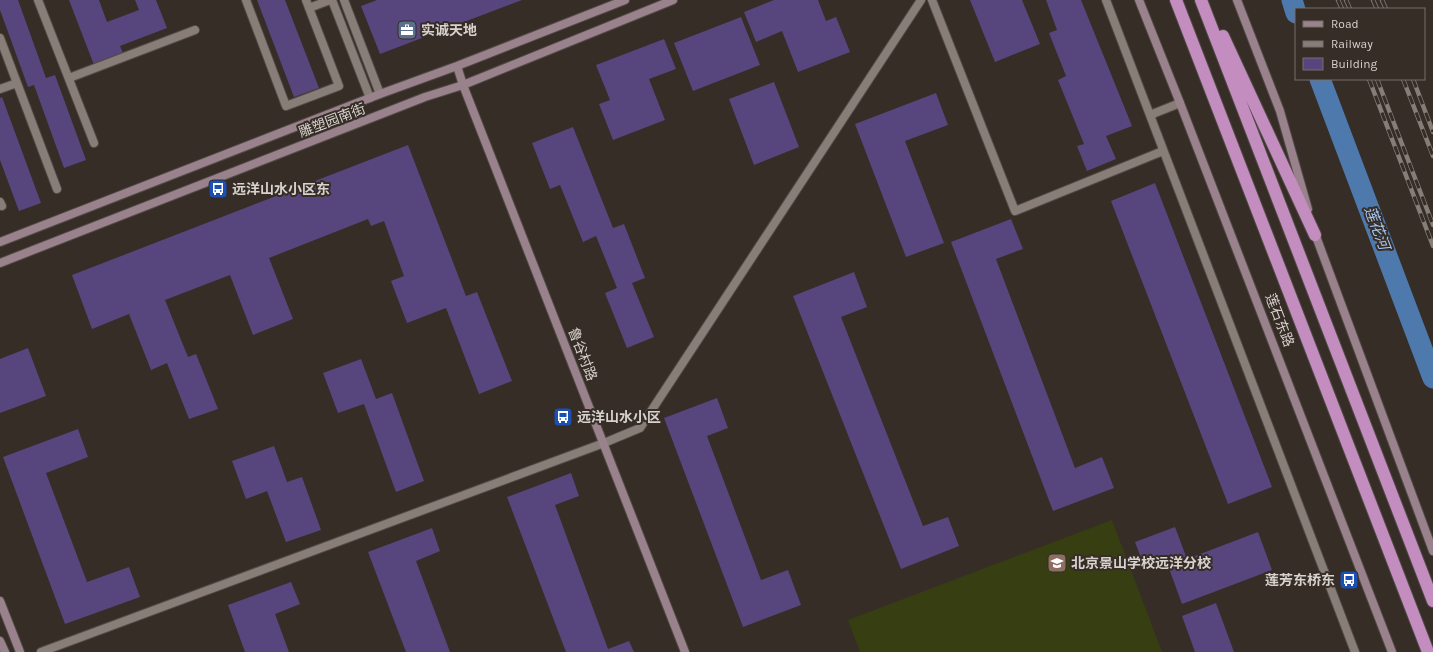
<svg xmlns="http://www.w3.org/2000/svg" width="1433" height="652" font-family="Karla,'Noto Sans SC',sans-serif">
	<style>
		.garden { fill: #373e12 }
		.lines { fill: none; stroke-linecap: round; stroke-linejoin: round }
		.river { stroke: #4e79ac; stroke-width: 21 }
		.building { fill: #57457d }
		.street-casing { stroke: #514a45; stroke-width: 10 }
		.secondary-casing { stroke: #514a45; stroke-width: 10 }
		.highway-casing { stroke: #514a45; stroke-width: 14 }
		.street { stroke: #887e77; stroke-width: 8 }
		.secondary { stroke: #9a828d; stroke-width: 8 }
		.highway { stroke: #c38dbf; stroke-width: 12 }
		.rail-casing { stroke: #847d78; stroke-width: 4.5 }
		.rail { stroke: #362d27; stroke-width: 3; stroke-dasharray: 9; stroke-linecap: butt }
		.labels { text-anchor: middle; stroke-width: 4; stroke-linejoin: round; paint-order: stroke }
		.poi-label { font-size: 14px; font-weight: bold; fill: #d7d2ce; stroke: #362d27; text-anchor: start }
		.street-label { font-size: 14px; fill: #d7d2ce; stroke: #362d27 }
		.water-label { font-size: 15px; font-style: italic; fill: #a3c7f3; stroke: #362d27 }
	</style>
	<rect width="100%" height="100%" fill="#362d27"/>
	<!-- garden -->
	<path class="garden" d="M1112,520L1162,652H860L848,620Z"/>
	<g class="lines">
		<!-- river -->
		<path class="river" d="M1292,0L1296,13
			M1320,79L1433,378"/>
	</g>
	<!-- building -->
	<path class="building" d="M0,0H18L46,78L55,75L86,160L64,168L34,85L28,87L0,10Z
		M69,0H99L107,22L139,10L135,0H156L167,28L120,46L123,53L94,65Z
		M257,0H285L319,88L294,97Z
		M377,0H522L380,54L361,6Z
		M774,0H818L826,21L836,17L850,52L798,72L782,31L756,42L744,12Z
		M970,0H1022L1040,44L995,62Z
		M1046,0H1081L1132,126L1106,136L1116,159L1087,171L1077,146L1084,144L1058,80L1066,76L1049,33L1057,30Z
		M741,17L760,65L693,91L674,43Z
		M664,39L676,69L649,79L665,120L613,140L599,104L610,100L596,65Z
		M774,82L799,147L754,165L729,99Z
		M936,93L948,125L905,141L944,243L906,257L855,124Z
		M2,97L41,203L19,211L0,160V98Z
		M573,127L613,228L624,224L645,278L632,283L654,337L627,348L605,293L617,288L596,236L583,242L560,185L550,189L532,143Z
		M408,145L466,296L477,292L512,381L479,394L446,308L407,323L391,281L404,276L384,221L371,226L368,219L269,258L293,319L253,335L230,275L165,300L188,357L196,354L218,409L189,419L167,363L151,370L129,314L92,329L72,275Z
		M1155,183L1272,487L1228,504L1111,201Z
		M1011,219L1023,249L996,259L1075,468L1102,457L1114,488L1053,511L951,242Z
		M854,272L867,307L841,317L923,526L948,517L959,546L901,569L793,296Z
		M28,348L46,396L0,413V359Z
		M361,359L376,399L392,393L424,481L396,492L364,404L338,413L323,373Z
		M717,398L728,428L707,436L761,580L788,570L801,605L743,627L664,418Z
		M78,429L88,457L46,473L87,582L129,567L140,597L65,624L3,457Z
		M274,446L287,482L302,477L321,530L286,542L267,491L246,499L232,461Z
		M571,473L579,496L555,505L608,649L629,641L634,652H566L507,497Z
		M1175,527L1187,559L1258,532L1272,570L1182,604L1167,563L1146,571L1135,542Z
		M432,528L440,551L416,561L450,652H406L368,552Z
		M291,582L300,604L275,614L289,652H245L228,605Z
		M1216,603L1234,652H1195L1182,616Z"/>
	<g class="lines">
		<!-- street casing -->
		<g class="street-casing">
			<path id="street" d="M38,0L94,143
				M246,0L286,106L339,86L306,0
				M332,0L370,98
				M344,0L380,94
				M932,0L1015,211L1163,151
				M1106,0L1355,652
				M309,8L330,0
				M0,38L57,189
				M69,78L195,30
				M0,89L17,83
				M1150,115L1180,103
				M0,202L2,206
				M41,652L604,443L640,428L921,0"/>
		</g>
		<!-- secondary casing -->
		<g class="secondary-casing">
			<path id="secondary" d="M1139,0L1180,103L1392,652
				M1237,0L1280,111L1308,209
				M457,66L463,85L685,652
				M1314,231L1433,551
				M0,242L380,94L457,66L625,0
				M0,263L425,97L463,85L673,0
				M0,601L20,652
				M0,641L5,652"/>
		</g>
		<!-- highway casing -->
		<g class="highway-casing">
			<path id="highway" d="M1176,0L1428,652
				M1201,0L1433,601
				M1223,36L1315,235"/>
		</g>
		<!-- street -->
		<use href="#street" class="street"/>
		<!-- secondary -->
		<use href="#secondary" class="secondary"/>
		<!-- highway -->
		<use href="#highway" class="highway"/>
		<!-- rail casing -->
		<g class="rail-casing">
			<path id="rail" d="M1338,0L1342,9
				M1346,0L1350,9
				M1373,0L1377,9
				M1382,0L1386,9
				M1369,79L1433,246
				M1377,79L1433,225
				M1403,79L1433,156
				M1413,79L1433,132"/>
		</g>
		<!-- rail -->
		<use href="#rail" class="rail"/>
	</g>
	<!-- icons -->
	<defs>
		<g id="office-square" transform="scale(1)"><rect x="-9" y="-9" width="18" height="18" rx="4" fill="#5c6f8a" stroke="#362d27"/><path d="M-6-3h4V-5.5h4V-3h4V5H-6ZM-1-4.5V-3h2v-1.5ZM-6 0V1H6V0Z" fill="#fff"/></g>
		<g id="bus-square" transform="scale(1)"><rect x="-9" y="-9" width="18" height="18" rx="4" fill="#1a4fb4" stroke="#362d27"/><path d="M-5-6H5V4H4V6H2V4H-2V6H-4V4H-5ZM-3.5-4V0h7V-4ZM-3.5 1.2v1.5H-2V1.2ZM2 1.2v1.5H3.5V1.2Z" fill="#fff"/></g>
		<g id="school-square" transform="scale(1)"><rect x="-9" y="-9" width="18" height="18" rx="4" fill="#8d6e63" stroke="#362d27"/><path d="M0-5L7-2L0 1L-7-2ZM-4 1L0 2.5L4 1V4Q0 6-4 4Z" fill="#fff"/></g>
	</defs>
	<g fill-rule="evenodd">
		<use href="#office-square" x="407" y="30"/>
		<use href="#bus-square" x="218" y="189"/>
		<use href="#bus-square" x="563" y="417"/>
		<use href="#school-square" x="1057" y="563"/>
		<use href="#bus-square" x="1349" y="580"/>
	</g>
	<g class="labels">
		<!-- poi labels -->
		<g class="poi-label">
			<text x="421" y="35">实诚天地</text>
			<text x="232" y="194">远洋山水小区东</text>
			<text x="577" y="422">远洋山水小区</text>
			<text x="1071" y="568">北京景山学校远洋分校</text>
			<text x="1335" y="585" text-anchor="end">莲芳东桥东</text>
		</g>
		<!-- street labels -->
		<g class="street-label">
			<text transform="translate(332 120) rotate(-21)" y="5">雕塑园南街</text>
			<text transform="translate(1280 320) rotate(69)" y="5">莲石东路</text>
			<text transform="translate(583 354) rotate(69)" y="5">鲁谷村路</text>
		</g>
		<!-- water labels -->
		<g class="water-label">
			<text transform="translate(1377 228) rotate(69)" y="5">莲花河</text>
		</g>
	</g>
	<!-- legend -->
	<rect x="1295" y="8" width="130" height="72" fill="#362d27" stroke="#766f6a"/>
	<rect x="1303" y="21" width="20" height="6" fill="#9a828d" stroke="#766f6a"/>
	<text x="1331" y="28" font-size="12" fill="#d7d2ce">Road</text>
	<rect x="1303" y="41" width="20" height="6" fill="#847d78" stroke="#766f6a"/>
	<text x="1331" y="48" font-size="12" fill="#d7d2ce">Railway</text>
	<rect x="1303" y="58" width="20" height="12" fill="#57457d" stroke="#766f6a"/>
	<text x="1331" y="68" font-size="12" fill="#d7d2ce">Building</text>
</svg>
